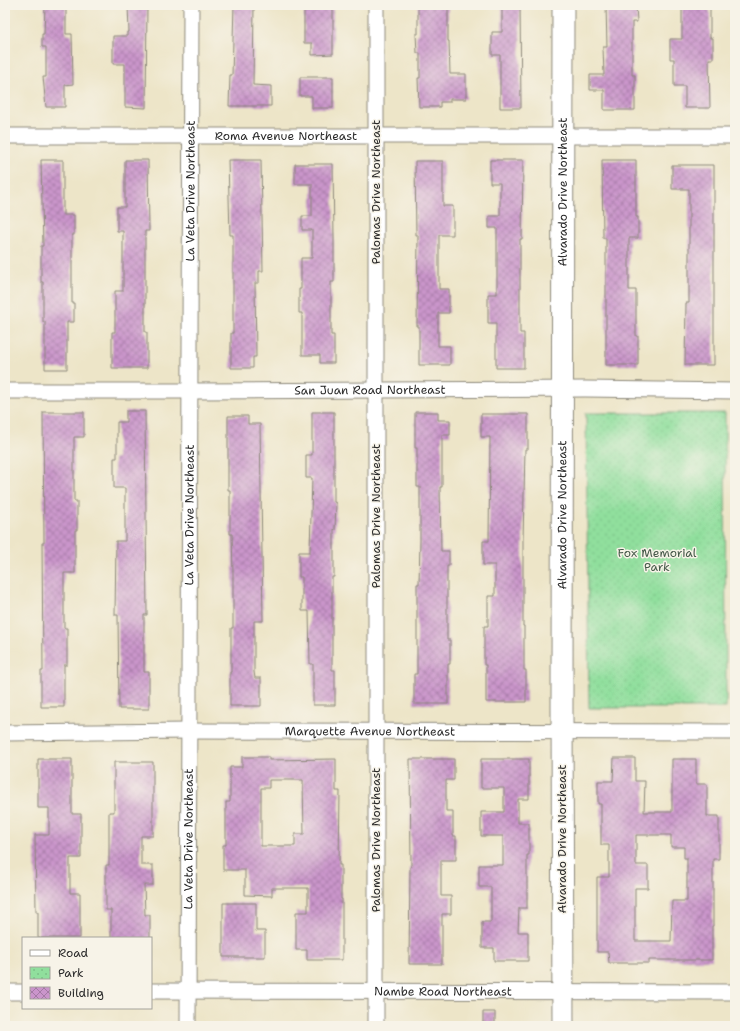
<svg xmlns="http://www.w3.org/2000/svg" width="740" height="1031" font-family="'Shantell Sans',sans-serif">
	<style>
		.park { fill: url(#park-dots); stroke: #5e8564 }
		.building { fill: url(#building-cross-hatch); fill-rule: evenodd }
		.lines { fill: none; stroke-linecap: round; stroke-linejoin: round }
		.street-casing { stroke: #8c887a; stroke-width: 17 }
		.secondary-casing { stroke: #8c887a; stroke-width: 23 }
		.street { stroke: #fff; stroke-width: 15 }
		.secondary { stroke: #fff; stroke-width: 21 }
		.labels { text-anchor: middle; stroke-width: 3; stroke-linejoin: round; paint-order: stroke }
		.street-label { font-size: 12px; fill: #2b2b2b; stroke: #f7f3e8 }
		.park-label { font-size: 12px; fill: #445848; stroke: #f7f3e8 }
	</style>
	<defs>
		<pattern id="park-dots" width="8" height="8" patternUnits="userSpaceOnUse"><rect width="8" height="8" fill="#90df9d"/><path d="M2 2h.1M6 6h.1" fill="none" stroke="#7cc087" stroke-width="1.8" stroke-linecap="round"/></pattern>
		<pattern id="building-cross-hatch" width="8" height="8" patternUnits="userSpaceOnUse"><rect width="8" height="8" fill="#ca95cb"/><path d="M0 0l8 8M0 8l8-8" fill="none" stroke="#a47aa5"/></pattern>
	</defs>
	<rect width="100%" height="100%" fill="#f7f3e8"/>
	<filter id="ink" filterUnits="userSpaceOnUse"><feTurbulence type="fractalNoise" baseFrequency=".025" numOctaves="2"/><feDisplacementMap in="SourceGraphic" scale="8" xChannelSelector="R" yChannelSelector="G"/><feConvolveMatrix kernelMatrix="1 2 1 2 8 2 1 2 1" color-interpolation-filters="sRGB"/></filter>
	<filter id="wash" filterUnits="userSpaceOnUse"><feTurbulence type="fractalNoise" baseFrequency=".012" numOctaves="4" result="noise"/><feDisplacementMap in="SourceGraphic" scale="16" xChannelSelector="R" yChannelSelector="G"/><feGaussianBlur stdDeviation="0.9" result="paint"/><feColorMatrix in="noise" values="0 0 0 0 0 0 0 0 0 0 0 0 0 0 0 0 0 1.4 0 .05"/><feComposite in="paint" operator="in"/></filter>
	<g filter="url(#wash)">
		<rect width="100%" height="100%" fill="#ede5c8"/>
		<!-- park -->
		<path class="park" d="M586,413H725L726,708H589Z"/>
		<g id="blocks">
			<!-- building -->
			<path class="building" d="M45,5H66V34H72L73,84L65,85V107H46L43,77H46V47H42V34H44Z
				M128,5H147L146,108L125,107V64H113V36H127V32H129Z
				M234,5H254L253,85L271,86V106H229L230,75H232Z
				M304,5H329V8H333V54L312,55V43H304Z
				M418,5H448V41H449L450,74H466V99H450V102H440V107H419L418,78H420V53H417L416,34H418Z
				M502,5H520L521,108H500V55H492V32H502Z
				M606,5H636L637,22H632V75H635V110H604V90H590V75H604L603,47H607Z
				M682,5H710V38H713V59H709L710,108H685V86H674V59H670V39H682Z
				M300,77H333V108H312V96H300Z
				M41,160H63V215H74V235H72V303H74V322H67V369H45V322H43V282H41V246H43Z
				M125,160H148L149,231H145V332H147V368H112V332H115V291H123V231H117V207H125Z
				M228,160H261L263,271H259V283H255L256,357H253V368H231V333H233V235H230Z
				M490,160H523L522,239H520V333H524V368H496V323H488V294H497V228H489V216H500V183H490Z
				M602,160H636V217H638V238H629V290H636V336H638V365H606V238H603Z
				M415,161H443V206H453V235H439V289H449V313H438V346H450V365H419V326H417L418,235H416Z
				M295,164H333L334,239V282H331V335H334V363H320V355H302V313H299V289H301V258H312V230H302V216H312V184H295Z
				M672,165H714V365H685L686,303H689V189H672Z
				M126,411H145L147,615H144V672H149V709H119L118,615H115L116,541H125V488H114V458H117V422H126Z
				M43,412H84V437H74V501H77V530H75V573H64V628H67V665H64V707H41V671H43L42,543H44Z
				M312,412H334V502L336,503L335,530L334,529V577H332V670H335V705H313V664H310L309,611H302V577H299V552H310L312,478H306V455H312Z
				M415,412H438V420H450V435H442V487H440L441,551H449V566H447V640H450V664H448V704H414V674H417V584H419L420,541V487H417V448H415Z
				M481,414H528V449H525L523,541V626H524V670H526V702H486V665H484V626H488V596H495V565H483V541H489L490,437H481Z
				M228,416H248V424H260L263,621H254V672L255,678H261V706H230V672H231V628H233V573L232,534H230V490H228Z
				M242,757H269V760L336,759V791H340L339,865H341V899H342V960H307V950H296V912H308V888H272V896L245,895V870H223V845H226V802H230V767H242ZM269,780H303L304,834H295V846H261V788H269Z
				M614,758H635V781H645L644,812H672V759H696V784H707V816H719V859H713V926H712V960H649V963H609L608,952H597V877H609V845H601V804H598V781H613ZM636,835H671V847H684V858H687V901H672L671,941H635V888H648V865H636Z
				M38,759H72V814H81V858H70V893H80V938H38V912H36L35,835H49V808H38Z
				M410,759H454V780H446V811H453V836H456V860H441V896H451V914H442V964H409L410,867H411Z
				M481,759H529V799H518V823H529V855H527V908H519L518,932H528V961H494V948H482V922H491V887H479V865H503V836H481V812H504V788H481Z
				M114,762H153V836H141V865H153V885H144L145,915H150V938H111V910H106V865H109V812H114Z
				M223,903H256V931H265V957H223Z
				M483,1012H495V1026H483Z"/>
		</g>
	</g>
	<g filter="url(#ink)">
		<use href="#blocks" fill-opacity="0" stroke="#8c887a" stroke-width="1"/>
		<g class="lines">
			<!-- street casing -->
			<g class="street-casing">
				<g id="street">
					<path id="s1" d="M5,136H735"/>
					<path id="s2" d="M5,391H189L585,389L735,391"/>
					<path id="s3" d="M5,733L189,731L735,732"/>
					<path id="s4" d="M151,991L735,992"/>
					<path d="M5,992H23"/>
					<path id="s5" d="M188,1026L191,5"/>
					<path d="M376,1026V5"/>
				</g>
			</g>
			<!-- secondary casing -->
			<g class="secondary-casing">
				<g id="secondary">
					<path id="s6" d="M563,1026L562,709L563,5"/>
				</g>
			</g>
			<!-- street -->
			<use href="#street" class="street"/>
			<!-- secondary -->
			<use href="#secondary" class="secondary"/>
		</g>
	</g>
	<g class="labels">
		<!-- street labels -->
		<g class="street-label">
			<text dy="4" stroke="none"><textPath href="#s1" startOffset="281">Roma Avenue Northeast</textPath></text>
			<text dy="4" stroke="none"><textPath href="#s5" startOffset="835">La Veta Drive Northeast</textPath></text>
			<text transform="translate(376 192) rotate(-90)" y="4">Palomas Drive Northeast</text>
			<text dy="4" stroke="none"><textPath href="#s6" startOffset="834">Alvarado Drive Northeast</textPath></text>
			<text dy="4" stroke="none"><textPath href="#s2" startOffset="365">San Juan Road Northeast</textPath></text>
			<text dy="4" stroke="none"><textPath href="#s5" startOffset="511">La Veta Drive Northeast</textPath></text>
			<text transform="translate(376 516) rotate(-90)" y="4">Palomas Drive Northeast</text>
			<text dy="4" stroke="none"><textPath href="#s6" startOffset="511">Alvarado Drive Northeast</textPath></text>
			<text dy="4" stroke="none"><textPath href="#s3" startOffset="365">Marquette Avenue Northeast</textPath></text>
			<text dy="4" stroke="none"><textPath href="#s5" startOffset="187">La Veta Drive Northeast</textPath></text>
			<text transform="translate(562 839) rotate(-90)" y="4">Alvarado Drive Northeast</text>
			<text transform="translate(376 840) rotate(-90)" y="4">Palomas Drive Northeast</text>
			<text dy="4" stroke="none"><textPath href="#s4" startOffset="292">Nambe Road Northeast</textPath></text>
		</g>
		<!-- park labels -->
		<g class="park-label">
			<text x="657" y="557">Fox Memorial<tspan x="657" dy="14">Park</tspan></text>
		</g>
	</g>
	<!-- margin -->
	<rect width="740" height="1031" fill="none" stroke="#f7f3e8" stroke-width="20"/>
	<!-- legend -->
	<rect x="22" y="937" width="130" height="72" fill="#f7f3e8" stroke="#a5a39c"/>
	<rect x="30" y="950" width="20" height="6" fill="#ffffff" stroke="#a5a39c"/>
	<text x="58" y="957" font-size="12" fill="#2b2b2b">Road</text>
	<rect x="30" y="967" width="20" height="12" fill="url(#park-dots)" stroke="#a5a39c"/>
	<text x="58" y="977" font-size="12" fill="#2b2b2b">Park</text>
	<rect x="30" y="987" width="20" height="12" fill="url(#building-cross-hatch)" stroke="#a5a39c"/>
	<text x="58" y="997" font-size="12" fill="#2b2b2b">Building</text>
</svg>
